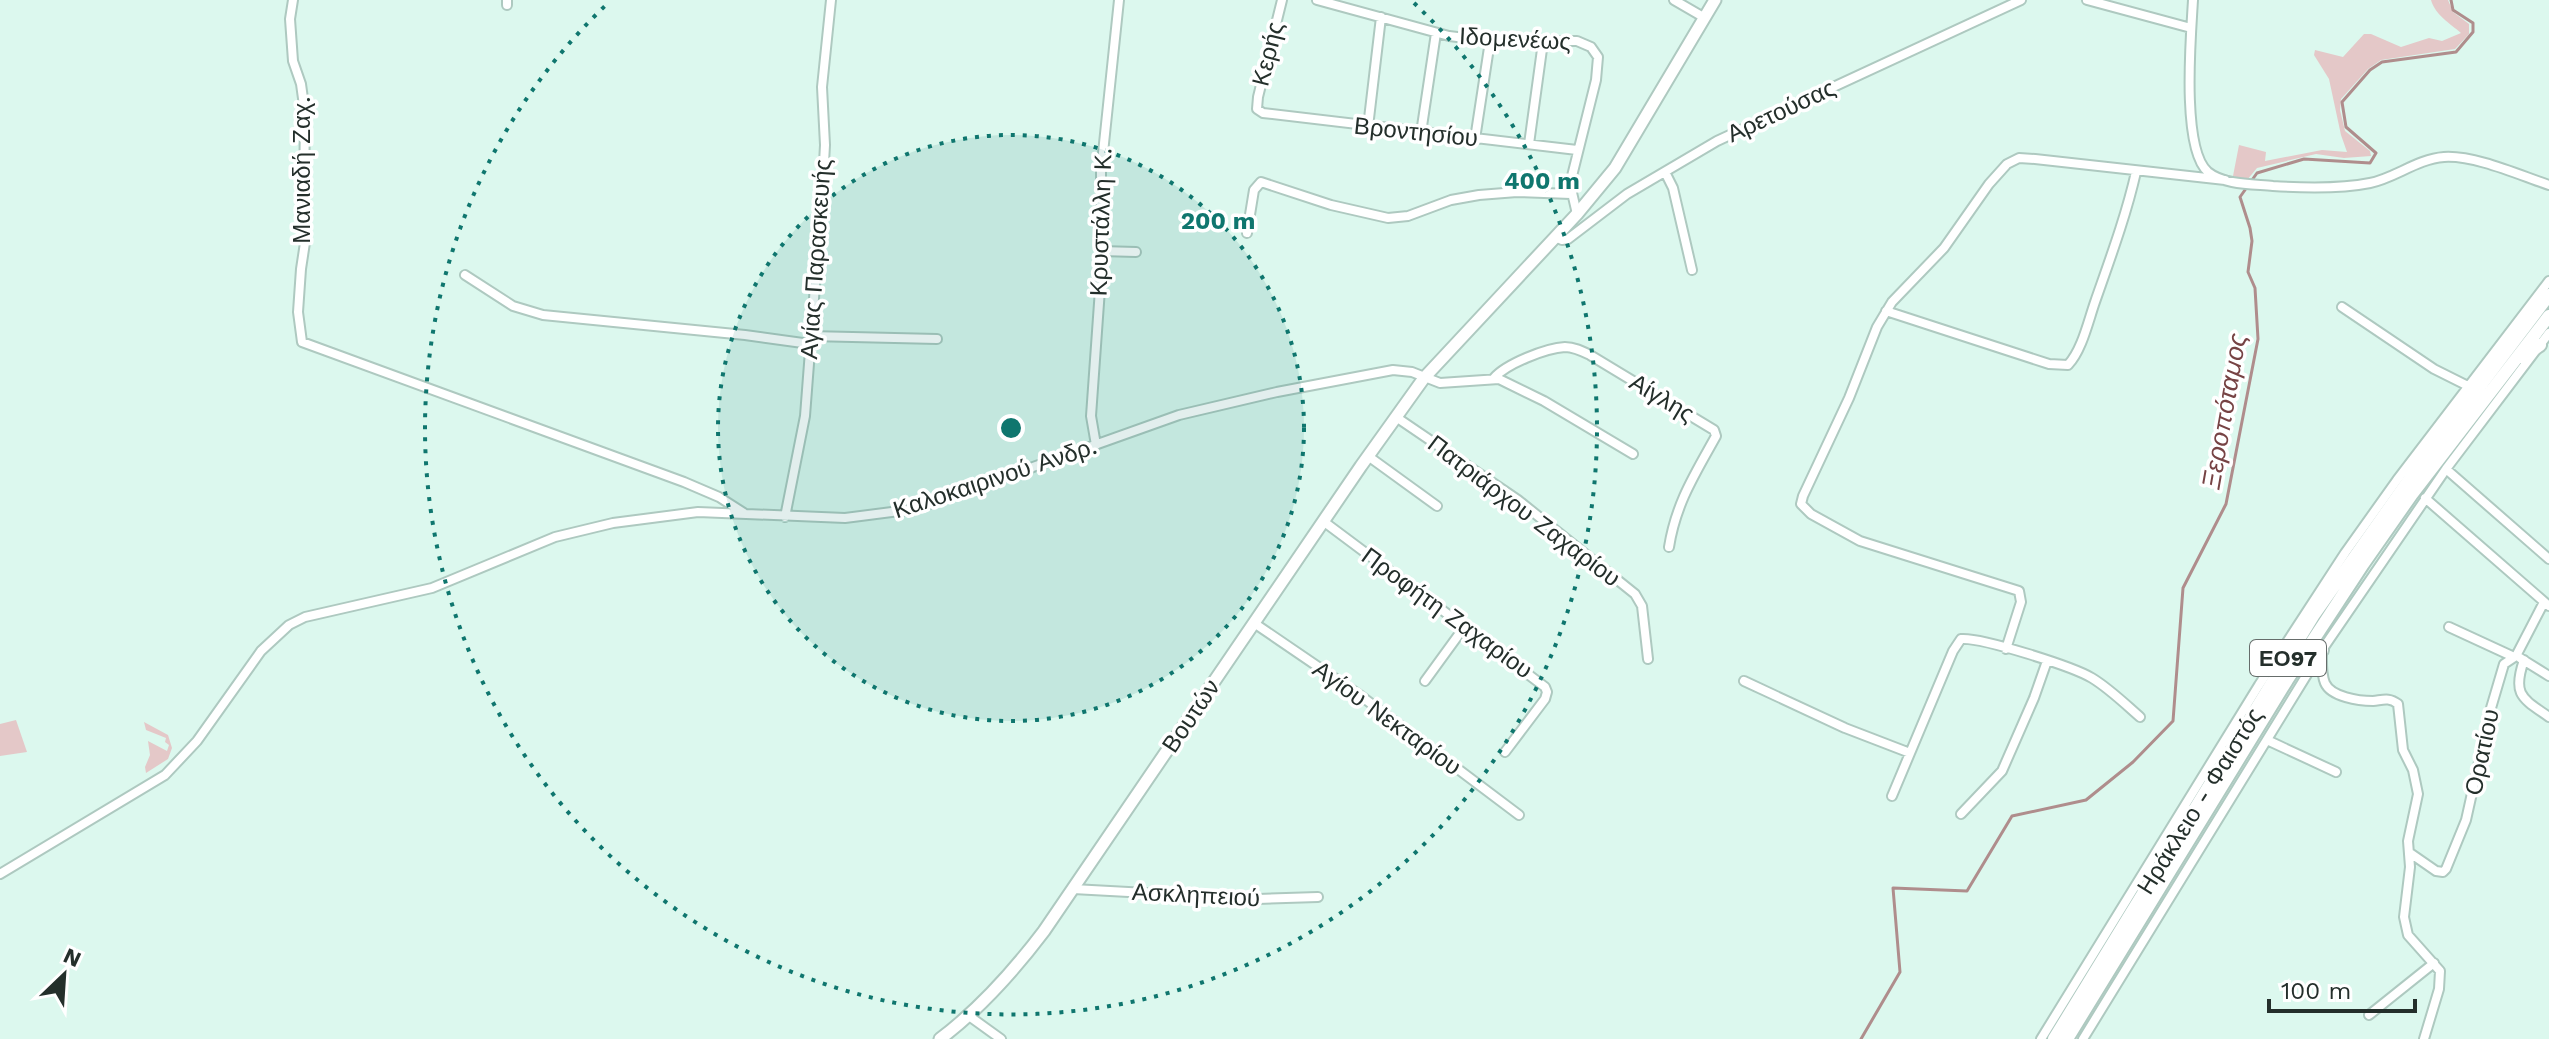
<svg xmlns="http://www.w3.org/2000/svg" width="2549" height="1039" font-family="'Work Sans',sans-serif">
	<style>
		.green { fill: #e4c8c8 }
		.lines { fill: none; stroke-linecap: round; stroke-linejoin: round }
		.stream { stroke: #af8d8c; stroke-width: 3 }
		.street-casing { stroke: #aec9c0; stroke-width: 12 }
		.secondary-casing { stroke: #aec9c0; stroke-width: 15 }
		.primary-casing { stroke: #aec9c0; stroke-width: 16 }
		.street { stroke: #fff; stroke-width: 8 }
		.secondary { stroke: #fff; stroke-width: 11 }
		.primary { stroke: #fff; stroke-width: 12 }
		.ring { fill: none; stroke: #0f766e; stroke-width: 4; stroke-dasharray: 4 8 }
		.labels { text-anchor: middle; stroke-width: 7; stroke-linejoin: round; paint-order: stroke }
		.shield { fill: #fff; stroke: #666d6b; stroke-width: 2 }
		.shield-label { font-size: 22px; font-weight: bold; fill: #242f2b }
		.street-label { font-size: 24px; fill: #242f2b; stroke: #fff }
		.water-label { font-size: 26px; font-style: italic; fill: #764344; stroke: #fff }
		.centre { fill: #0f766e; stroke: #fff; stroke-width: 4 }
		.ring-label { font-size: 24px; text-anchor: middle; font-weight: bold; fill: #0f766e; stroke: #fff; stroke-width: 7; stroke-linejoin: round; paint-order: stroke }
	</style>
	<rect width="100%" height="100%" fill="#dcf8ee"/>
	<!-- green -->
	<path class="green" d="M2431,0H2448L2453,12L2469,24V34L2455,49L2381,60L2368,69L2341,99L2340,110L2345,131L2370,151L2371,156L2344,158L2316,154L2257,168L2247,180L2233,176L2239,145L2266,152L2265,161L2322,150L2347,152L2341,135L2329,79L2314,55L2315,50L2343,57L2364,34H2371L2401,47L2429,38L2442,41L2461,33C2451,24 2435,15 2431,0Z
		M16,720L27,752L0,756V724Z
		M144,722L168,735L172,748L168,759L146,773L145,767L150,755L148,741L167,751L169,745L165,742L166,738L146,730Z"/>
	<g class="lines">
		<!-- stream -->
		<path class="stream" d="M1861,1039L1900,972L1893,888L1967,891L2012,816L2086,800L2133,762L2173,721L2183,588L2226,504L2258,339L2255,288L2248,272L2252,241L2250,228L2240,197L2257,173L2304,159L2370,163L2376,153L2346,127L2342,102L2370,70L2382,62L2456,52L2473,32V23L2453,10L2451,0"/>
		<!-- street casing -->
		<g class="street-casing">
			<path id="street" d="M293,0L290,19L293,61L301,84L305,113L304,197L306,236L301,269L298,312L302,342L684,482L719,497L744,513
				M507,0V5
				M1282,0L1258,97L1257,109L1263,113L1577,150
				M1317,0L1449,36L1490,41H1577L1591,47L1598,57L1596,80L1570,184L1577,214
				M1674,0L1705,18
				M2087,0L2191,28
				M2193,0C2191,35 2181,149 2208,172C2224,185 2253,184 2273,186C2303,188 2340,189 2370,183C2395,178 2417,159 2444,157C2475,155 2519,175 2549,185
				M1368,127L1381,17
				M1421,133L1436,33
				M1475,139L1490,41
				M1529,144L1543,42
				M1665,172L1673,188L1692,270
				M1247,233L1254,190L1261,182L1331,205L1388,218L1408,216L1451,200L1479,195L1517,192L1571,194
				M1555,237L1562,240L1568,239L1627,194L1717,141L2021,0
				M1101,251L1136,252
				M465,275L513,306L543,315L745,335L810,344
				M2342,307L2434,369L2468,386
				M1886,311L2049,364L2068,365C2082,350 2088,322 2095,302C2110,259 2126,216 2136,172
				M810,336L937,339
				M1494,378C1506,364 1546,348 1565,347C1574,347 1582,351 1590,355L1714,430L1716,436C1695,474 1676,503 1669,547
				M1396,417L1518,500L1635,594L1642,606L1648,659
				M1096,445L1091,416L1101,275V172L1119,0
				M1368,456L1437,506
				M2446,469L2549,559
				M2425,498L2549,606
				M785,517L805,416L823,181L825,145L822,87L831,0
				M1323,521L1545,687L1547,692L1545,699L1505,752
				M1254,623L1361,696L1519,815
				M2449,627L2514,657
				M2006,649L2021,602L2019,591L1860,541L1811,514L1801,504L1803,496L1849,398L1877,327L1892,302L1944,248L1989,184L2007,164L2019,158L2035,159L2225,180
				M2322,650C2322,661 2321,674 2325,683C2331,697 2359,701 2373,701C2383,700 2389,697 2398,704L2403,750L2413,770L2418,794L2408,841L2410,867L2404,917L2408,935L2440,971L2439,989L2424,1039
				M2520,658L2549,676
				M2524,660C2512,695 2522,698 2549,717
				M1425,681L1465,626
				M1744,681L1845,728L1910,753
				M2267,740L2336,772
				M1892,796L1953,651L1961,639C1981,637 2074,667 2092,678C2110,689 2125,704 2140,717
				M1961,814L2002,771L2034,698L2047,661
				M2410,853L2436,871L2443,872L2446,869L2466,820L2491,708L2504,664L2516,656L2544,602
				M0,874L165,775L197,741L261,651L289,625L305,617L432,588L555,537L613,523L698,512L845,518L915,509L1179,415L1277,392L1393,370L1412,372L1440,383L1499,379L1544,401L1633,454
				M1073,889L1258,899L1318,897
				M2369,1015L2434,963
				M969,1016L1001,1039
				M2041,1039L2259,685L2345,553L2397,480L2549,281
				M2083,1039L2322,650L2446,469L2549,333"/>
		</g>
		<!-- secondary casing -->
		<g class="secondary-casing">
			<path id="secondary" d="M940,1039C981,1008 1013,972 1044,931L1361,466L1424,378L1577,214L1615,168L1715,0"/>
		</g>
		<!-- primary casing -->
		<g class="primary-casing">
			<path id="primary" d="M2522,357L2540,345
				M2299,670L2322,650
				M2054,1039L2313,616L2416,470L2549,295
				M2067,1039L2287,680L2363,564L2412,494L2549,316"/>
		</g>
		<!-- street -->
		<use href="#street" class="street"/>
		<!-- secondary -->
		<use href="#secondary" class="secondary"/>
		<!-- primary -->
		<use href="#primary" class="primary"/>
	</g>
	<!-- distance rings -->
	<circle cx="1011" cy="428" r="293" fill="#0f766e" fill-opacity=".12"/>
	<g class="ring">
		<circle cx="1011" cy="428" r="293"/>
		<path d="M1414 3A586 586 0 1 1 608 3"/>
	</g>
	<g class="labels">
		<!-- shield labels -->
		<rect class="shield" x="2250" y="640" width="76" height="36" rx="6"/>
		<g class="shield-label">
			<text x="2288" y="666">ΕΟ97</text>
		</g>
		<!-- street labels -->
		<g class="street-label">
			<text transform="translate(1515 39) rotate(3)" y="8">Ιδομενέως</text>
			<text transform="translate(1268 54) rotate(-76)" y="8">Κερής</text>
			<text transform="translate(1781 111) rotate(-25)" y="8">Αρετούσας</text>
			<text transform="translate(1416 132) rotate(6)" y="8">Βροντησίου</text>
			<text transform="translate(302 170) rotate(-90)" y="8">Μανιαδή Ζαχ.</text>
			<text transform="translate(1101 222) rotate(-88)" y="8">Κρυστάλλη Κ.</text>
			<text transform="translate(816 259) rotate(-86)" y="8">Αγίας Παρασκευής</text>
			<text transform="translate(1662 398) rotate(31)" y="8">Αίγλης</text>
			<text transform="translate(995 478) rotate(-18)" y="8">Καλοκαιρινού Ανδρ.</text>
			<text transform="translate(1524 511) rotate(37)" y="8">Πατριάρχου Ζαχαρίου</text>
			<text transform="translate(1447 613) rotate(36)" y="8">Προφήτη Ζαχαρίου</text>
			<text transform="translate(1191 716) rotate(-56)" y="8">Βουτών</text>
			<text transform="translate(1387 718) rotate(36)" y="8">Αγίου Νεκταρίου</text>
			<text transform="translate(2482 752) rotate(-78)" y="8">Ορατίου</text>
			<text transform="translate(2200 801) rotate(-58)" y="8">Ηράκλειο - Φαιστός</text>
			<text transform="translate(1196 895) rotate(3)" y="8">Ασκληπειού</text>
		</g>
		<!-- water labels -->
		<g class="water-label">
			<text transform="translate(2224 411) rotate(-80)" y="9">Ξεροπόταμος</text>
		</g>
	</g>
	<circle cx="1011" cy="428" r="12" class="centre"/>
	<g class="ring-label">
		<text x="1542" y="189">400 m</text>
		<text x="1218" y="229">200 m</text>
	</g>
	<!-- north arrow -->
	<g transform="translate(64 975) rotate(25)" stroke="#ffffff" stroke-width="6" paint-order="stroke">
	<path d="M0-6L14 30L0 20L-14 30Z" fill="#242f2b"/>
	<text y="-12" font-size="22" font-weight="bold" text-anchor="middle" fill="#242f2b">N</text>
	</g>
	<!-- scale -->
	<path d="M2269 999v12h146v-12" fill="none" stroke="#242f2b" stroke-width="4"/>
	<text x="2281" y="999" font-size="24" fill="#242f2b" stroke="#ffffff" stroke-width="6" paint-order="stroke">100 m</text>
</svg>
